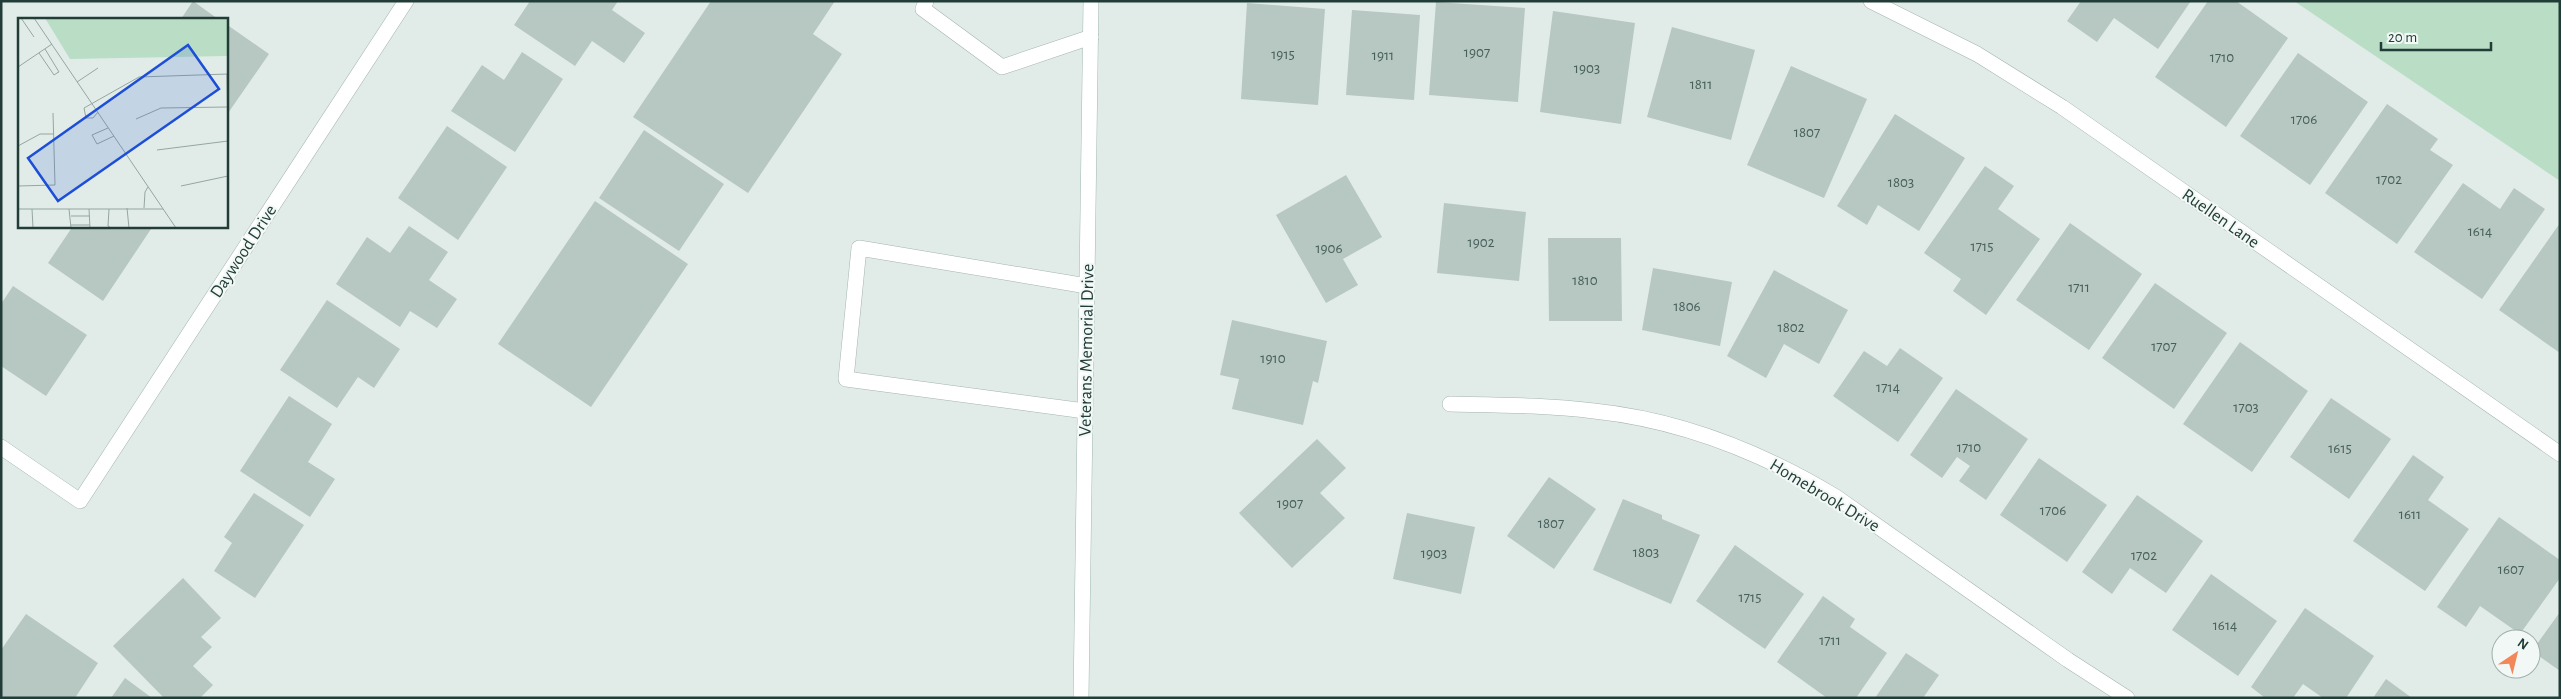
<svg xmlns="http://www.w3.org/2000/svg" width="2561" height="699" font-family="'Alegreya Sans',sans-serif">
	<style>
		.green { fill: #baddc6 }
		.building { fill: #b7c7c1 }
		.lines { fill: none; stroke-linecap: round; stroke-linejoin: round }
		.lane-casing { stroke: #a4b4af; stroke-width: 16 }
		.street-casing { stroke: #a4b4af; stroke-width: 16 }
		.secondary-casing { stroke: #a0b8b1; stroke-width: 16 }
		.lane { stroke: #fff; stroke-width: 15 }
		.street { stroke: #fff; stroke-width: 15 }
		.secondary { stroke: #fff; stroke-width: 15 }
		.labels { text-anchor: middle; stroke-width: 4; stroke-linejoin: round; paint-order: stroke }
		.number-label { font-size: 15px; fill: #47605a }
		.street-label { font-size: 18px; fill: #223d37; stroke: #f2f8f6 }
		.inset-road { fill: none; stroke: #95a6a1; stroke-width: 1 }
		.view { fill: #1d4ed8; fill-opacity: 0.15; stroke: #1d4ed8; stroke-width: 2.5 }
		.inset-edge { fill: none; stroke: #223d37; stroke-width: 2.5 }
	</style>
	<rect width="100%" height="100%" fill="#e1ece8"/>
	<!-- green -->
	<path class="green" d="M2294,1H2560V181Z"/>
	<!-- building -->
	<path class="building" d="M193,1L218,19H181Z
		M530,1H618L612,10L645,33L624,63L592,41L575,66L514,25Z
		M711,1H835L813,34L842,54L748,193L633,117Z
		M2081,1H2191L2158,49L2114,18L2097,42L2067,21Z
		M2208,1H2236L2288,38L2226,127L2155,77Z
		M1436,2L1525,8L1518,102L1429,95Z
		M1247,3L1325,9L1318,105L1241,99Z
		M1352,10L1420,15L1414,100L1346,95Z
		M1553,11L1635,23L1621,124L1540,112Z
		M226,24L269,54L226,116Z
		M1672,27L1755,50L1731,140L1647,117Z
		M522,52L563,79L515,152L451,111L482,65L504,80Z
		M2298,53L2368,102L2310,185L2240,136Z
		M1791,66L1867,99L1824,198L1747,165Z
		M2387,104L2438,139L2430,150L2453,165L2397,244L2325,193Z
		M1895,114L1965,158L1919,231L1878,205L1867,225L1837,206Z
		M447,126L507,167L458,240L398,198Z
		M644,130L724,184L679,251L599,198Z
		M1985,166L2014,186L1998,209L2040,239L1986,315L1953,291L1961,279L1924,253Z
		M1346,175L1382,237L1343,259L1358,285L1326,303L1276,215Z
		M2463,183L2500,209L2514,188L2545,209L2482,299L2414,252Z
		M595,201L688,264L591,407L498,344Z
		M1444,203L1526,212L1519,281L1437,273Z
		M2070,223L2142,274L2089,350L2016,300Z
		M2560,223V353L2499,310Z
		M73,226H153L103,301L48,263Z
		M409,226L448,252L429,280L457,299L437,328L410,311L400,327L336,284L367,237L390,253Z
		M1548,238H1621L1622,321H1549Z
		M1653,268L1732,282L1720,346L1642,330Z
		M1774,270L1848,310L1819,364L1784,344L1766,378L1727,356Z
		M2155,283L2227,333L2174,409L2102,358Z
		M13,286L87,335L46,396L1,366V304Z
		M327,300L400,349L374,388L358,377L337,408L280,370Z
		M1232,320L1327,341L1318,383L1313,381L1303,425L1232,409L1239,379L1220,375Z
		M2240,342L2308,391L2252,472L2183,424Z
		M1900,348L1943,378L1898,442L1833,396L1864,351L1887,366Z
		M1956,389L2028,439L1986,500L1959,481L1970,466L1957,457L1942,478L1910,455Z
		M289,396L332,424L308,462L335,479L310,517L240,471Z
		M2331,398L2391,439L2349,499L2290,457Z
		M1317,439L1346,468L1320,493L1345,518L1292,568L1239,513Z
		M2413,455L2444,477L2428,500L2469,529L2425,591L2353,541Z
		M2039,458L2107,505L2067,562L2000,515Z
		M1549,477L1596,509L1554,569L1507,536Z
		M254,493L304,525L255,598L214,571L232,543L224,537Z
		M2137,495L2203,541L2166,593L2130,568L2112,594L2082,572Z
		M1623,499L1662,515V519L1700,535L1671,604L1593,570Z
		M1407,513L1475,527L1461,594L1393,579Z
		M2499,517L2560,560V578L2520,634L2480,606L2466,627L2437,607Z
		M1735,545L1804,594L1765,649L1696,601Z
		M2211,574L2277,621L2238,676L2172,630Z
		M183,578L221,618L201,637L212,647L193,666L213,685L200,698H164L113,646Z
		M1823,596L1855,619L1850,627L1887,653L1856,698H1827L1777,662Z
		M2305,608L2374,656L2346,698H2323L2303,684L2293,698H2265L2251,687Z
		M2560,612V671L2532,651Z
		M26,614L98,663L75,698H1V650Z
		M1906,653L1939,675L1923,698H1875Z
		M125,678L152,698H111Z
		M2386,679L2412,698H2373Z"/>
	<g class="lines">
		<!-- lane casing -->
		<g class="lane-casing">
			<path id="lane" d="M926,1L923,9L1002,67L1091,37
				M1085,411L846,379L859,248L1087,286"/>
		</g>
		<!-- street casing -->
		<g class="street-casing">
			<path id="street" d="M1871,1L1977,54L2062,107L2560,454
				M1450,404C1498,405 1546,405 1594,411C1680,420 1763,453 1836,497L2068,660L2127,698
				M1,447L80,501L406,1"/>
		</g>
		<!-- secondary casing -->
		<g class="secondary-casing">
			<path id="secondary" d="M1081,698L1091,1"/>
		</g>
		<!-- lane -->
		<use href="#lane" class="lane"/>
		<!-- street -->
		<use href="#street" class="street"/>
		<!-- secondary -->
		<use href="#secondary" class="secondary"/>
	</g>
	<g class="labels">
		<!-- number labels -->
		<g class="number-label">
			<text x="1477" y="57">1907</text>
			<text x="1283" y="59">1915</text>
			<text x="1383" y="60">1911</text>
			<text x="2222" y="62">1710</text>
			<text x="1587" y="73">1903</text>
			<text x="1701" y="89">1811</text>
			<text x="2304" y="124">1706</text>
			<text x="1807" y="137">1807</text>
			<text x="2389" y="184">1702</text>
			<text x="1901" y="187">1803</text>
			<text x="2480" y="236">1614</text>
			<text x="1481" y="247">1902</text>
			<text x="1982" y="251">1715</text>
			<text x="1329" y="253">1906</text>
			<text x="1585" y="285">1810</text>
			<text x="2079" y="292">1711</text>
			<text x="1687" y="311">1806</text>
			<text x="1791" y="332">1802</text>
			<text x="2164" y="351">1707</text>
			<text x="1273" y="363">1910</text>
			<text x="1888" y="392">1714</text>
			<text x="2246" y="412">1703</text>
			<text x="1969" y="452">1710</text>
			<text x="2340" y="453">1615</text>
			<text x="1290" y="508">1907</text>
			<text x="2053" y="515">1706</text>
			<text x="2410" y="519">1611</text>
			<text x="1551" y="528">1807</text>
			<text x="1646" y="557">1803</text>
			<text x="1434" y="558">1903</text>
			<text x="2144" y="560">1702</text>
			<text x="2511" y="574">1607</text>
			<text x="1750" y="602">1715</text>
			<text x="2225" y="630">1614</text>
			<text x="1830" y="645">1711</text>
		</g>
		<!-- street labels -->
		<g class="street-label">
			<text transform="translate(2221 218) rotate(35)" y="6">Ruellen Lane</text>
			<text transform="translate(243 251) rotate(-57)" y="6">Daywood Drive</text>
			<text transform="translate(1086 350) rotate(-89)" y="6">Veterans Memorial Drive</text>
			<text transform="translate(1825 495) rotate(31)" y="6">Homebrook Drive</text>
		</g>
	</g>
	<!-- overview -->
	<g transform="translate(18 18)">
		<rect width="210" height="210" fill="#e1ece8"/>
		<path d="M27,0H210V38L52,41Z" fill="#baddc6"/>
		<path class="inset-road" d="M3,0L16,19M16,0L158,210M21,35L36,57L39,55L41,54L27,31M0,49L34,26M209,56L210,119M59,64L80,50M80,94L75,100H68L66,90L121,59L210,56M118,101L143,90L209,89M90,110L74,117L79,126L96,118M0,128L22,116H35M139,132L210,123M0,168L37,167L35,95M163,168L210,158M109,190L111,210M126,190L127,174L130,169M0,191H145M14,191L15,210M51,191L53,210M71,191L72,210M91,191L90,208L93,210M53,198H72M53,207H72"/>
		<path class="view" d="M170,27L201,71L40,183L10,140Z"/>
		<rect width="210" height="210" class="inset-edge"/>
	</g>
	<!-- border -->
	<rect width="2561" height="699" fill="none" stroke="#223d37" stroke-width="5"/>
	<!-- north arrow -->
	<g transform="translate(2516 654) rotate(35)"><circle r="24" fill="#f2f8f6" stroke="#9fadaa"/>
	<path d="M0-4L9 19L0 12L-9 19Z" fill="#f28859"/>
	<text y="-8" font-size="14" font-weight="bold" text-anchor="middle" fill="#223d37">N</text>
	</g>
	<!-- scale -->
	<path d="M2381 42v8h110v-8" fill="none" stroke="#223d37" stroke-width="2.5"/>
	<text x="2388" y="42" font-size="15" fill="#223d37" stroke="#f2f8f6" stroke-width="4" paint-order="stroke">20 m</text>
</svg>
